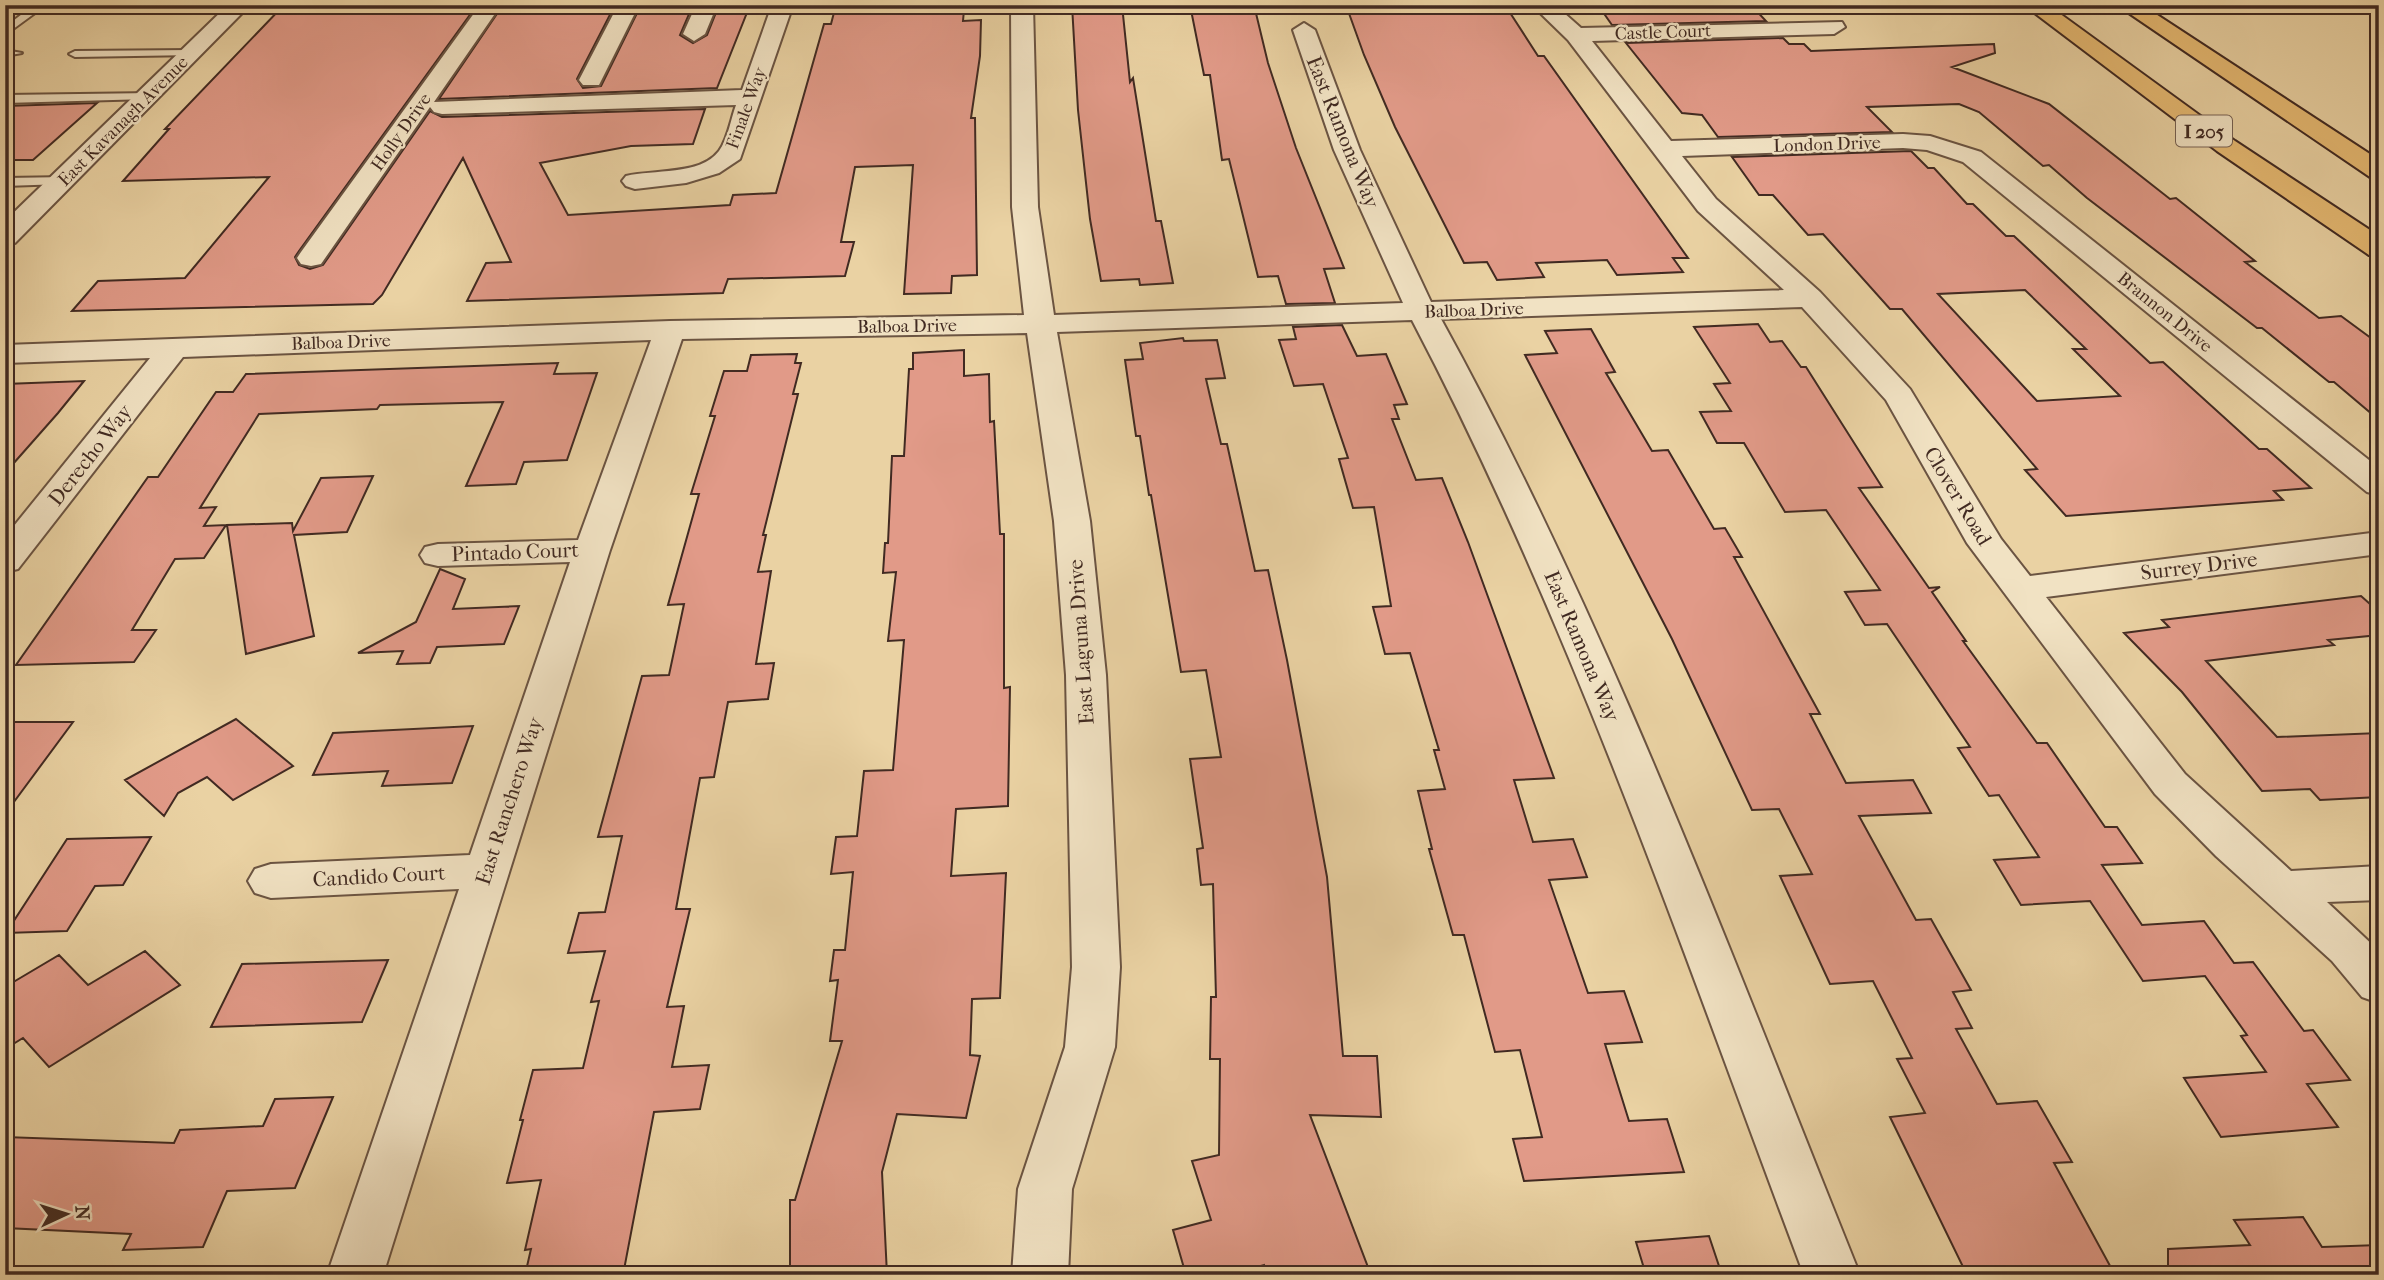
<svg xmlns="http://www.w3.org/2000/svg" width="2384" height="1280" font-family="'IM FELL French Canon',serif">
	<style>
		.building { fill: #e19a88; stroke: #412a22; stroke-width: 2; fill-rule: evenodd }
		.lines { fill: none; stroke-linecap: round; stroke-linejoin: round }
		.service-casing { stroke: #6b5442; stroke-width: 4 }
		.minor-casing { stroke: #6b5442; stroke-width: 4 }
		.motorway-casing { stroke: #412a22; stroke-width: 4 }
		.service { fill: #f1e2c3; fill-rule: evenodd }
		.minor { fill: #f1e2c3; fill-rule: evenodd }
		.motorway { fill: #e5b972; fill-rule: evenodd }
		.labels { text-anchor: middle; stroke-width: 5; stroke-linejoin: round; paint-order: stroke }
		.far-street-label { font-size: 18px; fill: #412a22; stroke: #f1e2c3 }
		.shield { fill: #f1e2c3; stroke: #766152; stroke-width: 2 }
		.shield-label { font-size: 19px; font-weight: bold; fill: #412a22 }
		.street-label { font-size: 21px; fill: #412a22; stroke: #f1e2c3 }
	</style>
	<rect width="100%" height="100%" fill="#ead2a3"/>
	<filter id="stains"><feTurbulence type="fractalNoise" baseFrequency=".00286" numOctaves="4"/><feColorMatrix values="0 0 0 0 .2 0 0 0 0 .09 0 0 0 0 .02 0 0 0 .5 -.17"/></filter>
	<radialGradient id="worn" r=".72"><stop offset=".6" stop-color="#630" stop-opacity="0"/><stop offset="1" stop-color="#630" stop-opacity=".3"/></radialGradient>
	<!-- building -->
	<path class="building" d="M477,5L299,251L295,257L299,265L310,269L323,265L430,111L442,117L705,109L693,144L631,146L540,163L568,215L730,205L733,195L776,193L824,24H831L836,5H885L884,12L964,10L963,21L981,20L980,56L971,118H975L977,275L952,276L951,293L904,294L913,165L855,167L841,242H854L845,276L728,279L723,293L467,301L486,263L511,262L463,158L382,295L373,304L72,311L98,281L185,278L269,177L123,181L169,129H165L282,7Z
		M503,5H615L577,79L583,88L601,86L641,5H693L680,35L693,43L707,35L719,5H750L717,88L439,99Z
		M1072,5H1122L1130,82L1133,78L1156,221H1161L1173,283L1140,285L1139,279L1101,281L1090,219L1078,110Z
		M1190,5H1254L1268,63L1296,148L1344,268L1324,269L1335,303L1286,304L1278,276L1258,277L1229,159L1222,160L1210,75H1204Z
		M1346,5H1505L1538,56H1544L1688,258H1673L1683,272L1617,275L1607,260L1536,263L1544,277L1497,280L1487,262L1464,263L1395,127L1364,55Z
		M1598,5H1751L1766,21L1612,25Z
		M1783,38L1789,44H1804L1811,51L1994,44L1995,53L1952,67L2049,104L2170,199L2176,198L2255,261L2245,262L2319,318L2341,316L2379,344V420L2334,382H2329L2262,328H2257L2087,198L2049,165L2043,166L1979,112L1959,104L1867,107L1892,132L1718,137L1702,115L1682,113L1626,43Z
		M97,103L33,160H5V106Z
		M1911,151L1928,168H1934L1967,204H1973L2006,236H2014L2150,363L2163,362L2259,449H2267L2311,488L2274,491L2283,500L2066,516L2025,470L2037,469L1902,309H1890L1823,234L1808,235L1773,195H1759L1732,157ZM2025,290L2086,349H2073L2120,396L2037,401L1938,294Z
		M1758,324L1770,342L1782,341L1801,367H1806L1882,487L1859,488L1929,588L1940,587L1932,592L1966,641H1963L2037,743H2047L2105,827H2117L2142,863L2102,865L2142,925L2204,921L2234,963L2253,962L2304,1031L2313,1030L2350,1080L2307,1084L2338,1127L2221,1137L2184,1078L2266,1072L2241,1036L2247,1035L2205,976L2143,981L2090,901L2021,905L1994,860L2039,857L1999,795L1989,796L1958,748L1970,747L1887,624L1865,625L1845,592L1880,590L1826,510L1785,512L1744,443H1717L1700,412L1731,411L1714,384L1730,383L1694,327Z
		M1342,325L1357,356L1386,354L1407,404L1394,405L1399,419H1392L1416,480L1442,478L1468,542L1554,778L1514,780L1533,842L1573,839L1587,877L1549,880L1588,993L1624,991L1642,1042L1605,1044L1629,1121L1667,1119L1684,1172L1524,1181L1513,1139L1542,1137L1520,1050L1495,1052L1464,935H1453L1429,849H1432L1418,791L1445,789L1434,750H1439L1410,653L1385,654L1373,607L1391,606L1374,507L1353,508L1339,459L1348,458L1323,384L1294,386L1279,340L1296,339L1293,327Z
		M1591,329L1615,372L1606,373L1652,451L1668,450L1714,529L1725,528L1742,557H1734L1820,714H1810L1846,783L1913,780L1931,813L1859,816L1916,920L1931,919L1971,990L1953,992L1972,1028L1956,1029L1997,1104L2037,1101L2072,1162L2054,1163L2115,1275H1967L1890,1117L1925,1113L1897,1059L1912,1058L1873,981L1830,984L1780,876L1812,874L1779,809L1752,810L1672,639L1525,355L1557,353L1545,331Z
		M1183,338L1184,341L1217,340L1225,378L1206,379L1221,444H1227L1255,571L1268,570L1287,660L1327,877L1343,1056H1377L1381,1117L1310,1115L1371,1275H1265L1264,1265L1228,1275H1186L1173,1230L1211,1220L1192,1161L1219,1155L1220,1059H1210L1211,997H1216L1213,884L1201,885L1197,849L1203,848L1190,759L1221,757L1206,670L1181,672L1151,495H1149L1140,436H1136L1125,360L1143,359L1140,343Z
		M964,350V376L989,374L990,422L994,421L1000,534H1004V688L1010,687L1008,806L956,809L951,876L1006,873L1000,998L972,999L970,1055L980,1056L966,1118L897,1114L882,1172L887,1275H790V1200H795L842,1041H830L838,980L830,981L834,950H845L853,872L831,874L836,837L857,836L864,771L893,770L904,640L888,641L896,572L883,573L885,543H888L892,456H904L909,369H913V353Z
		M797,354L795,363H801L793,394H798L763,535H766L758,572L771,571L756,664L774,663L768,699L728,702L714,777L700,778L676,909H690L667,1007L684,1006L672,1067L709,1065L700,1109L654,1112L623,1275H525L531,1249L525,1250L541,1180L507,1183L523,1120H520L533,1070L583,1068L599,1001L591,1002L605,951L568,953L579,913L605,912L622,836L598,837L642,676L669,675L684,604L668,605L699,494H691L715,416H710L724,371H747L751,355Z
		M558,363L554,374L597,373L567,460L524,462L516,484L466,486L503,402L380,405L377,409L259,414L200,508L216,507L204,526L226,525L204,558L175,559L132,630H156L134,662L16,665L148,477H158L216,392H233L246,374Z
		M84,381L58,413L5,473V384Z
		M373,476L347,532L294,535L314,636L246,654L227,525L292,523L293,531L321,478Z
		M440,569L465,579L453,609L519,606L504,644L437,647L430,663L397,664L403,651L358,653L416,622Z
		M2361,596L2379,612V635L2328,640L2334,645L2206,661L2277,737L2379,733V797L2320,800L2310,789L2262,791L2182,692L2124,633L2169,627L2162,620Z
		M236,719L293,766L233,800L207,777L178,793L164,816L125,780Z
		M5,722H73L5,814Z
		M473,726L452,783L382,786L388,771L313,775L333,733Z
		M151,837L123,885L95,886L67,931L6,933L67,839Z
		M145,951L180,985L49,1067L23,1038L5,1049V987L59,955L88,985Z
		M388,960L362,1022L211,1027L242,964Z
		M333,1097L295,1188L227,1191L203,1247L123,1250L131,1234L5,1228V1137L174,1143L180,1130L263,1126L275,1099Z
		M2303,1217L2322,1247L2379,1245V1275H2168V1249L2250,1245L2234,1220Z
		M1709,1236L1722,1275H1646L1636,1242Z"/>
	<g class="lines">
		<!-- service casing -->
		<g class="service-casing">
			<path id="service" d="M34,5H46L5,35V27Z
				M5,50L22,53L5,56Z
				M191,50L195,51V55L75,57L69,54L75,51Z
				M153,93V97L149,99L5,103V95Z
				M68,177L69,180L63,184L5,186V178Z"/>
		</g>
		<!-- minor casing -->
		<g class="minor-casing">
			<path id="minor" d="M228,5H250L15,243L5,245V221Z
				M480,5H501L434,102L742,90L772,5H793L740,159L719,173L686,183L635,189L626,186L622,181L626,176C653,169 700,176 719,151C728,139 731,118 736,105L442,114L434,112L430,107L321,264L311,266L301,264L297,258L301,252Z
				M618,5H639L599,85H583L579,80Z
				M696,5H717L705,34L694,41L683,34Z
				M1011,5H1033L1038,207L1054,315L1403,303L1334,150L1293,30L1304,23L1315,30L1360,150L1431,302L1784,290L1698,211L1568,40L1532,5H1555L1581,28L1842,22L1845,27L1834,34L1592,41L1671,141L1903,134L1930,136L1981,152L2379,468V495L2367,492L1963,162L1927,150L1903,148L1682,156L1716,199L1820,292L1910,389L2001,539L2030,576L2379,532V554L2046,597L2185,774L2291,871L2379,866V900L2327,902L2379,951V1003L2362,997L2332,961L2216,856L2155,794L1967,543L1886,400L1802,307L1441,319C1609,624 1730,952 1860,1275H1804C1683,953 1572,625 1412,320L1057,332L1090,521L1106,675L1120,967L1115,1047L1072,1189L1068,1275H1012L1018,1189L1065,1047L1072,967L1066,675L1054,521L1027,333L682,339L610,550L383,1275H327L459,889L271,898L255,893L248,881L255,869L271,864L470,855L570,562L438,566L425,563L420,555L425,547L438,544L578,540L651,340L183,357L18,569L5,572V537L150,358L5,363V345L670,321L1024,315L1012,207Z"/>
		</g>
		<!-- motorway casing -->
		<g class="motorway-casing">
			<path id="motorway" d="M2024,5H2048L2235,141L2379,236V257L2369,255L2217,151Z
				M2117,5H2142L2379,160V180L2370,177Z"/>
		</g>
		<!-- service -->
		<use href="#service" class="service"/>
		<!-- minor -->
		<use href="#minor" class="minor"/>
		<!-- motorway -->
		<use href="#motorway" class="motorway"/>
	</g>
	<g class="labels">
		<!-- far-street labels -->
		<g class="far-street-label">
			<text transform="translate(1663 32) rotate(-2)" y="6">Castle Court</text>
			<text transform="translate(746 108) rotate(-70)" y="6">Finale Way</text>
			<text transform="translate(123 121) rotate(-45)" y="6">East Kavanagh Avenue</text>
			<text transform="translate(401 132) rotate(-55)" y="6">Holly Drive</text>
			<text transform="translate(1827 144) rotate(-2)" y="6">London Drive</text>
			<text transform="translate(1474 310) rotate(-2)" y="6">Balboa Drive</text>
			<text transform="translate(2165 312) rotate(39)" y="6">Brannon Drive</text>
			<text transform="translate(907 326) rotate(-1)" y="6">Balboa Drive</text>
			<text transform="translate(341 342) rotate(-2)" y="6">Balboa Drive</text>
		</g>
		<!-- shield labels -->
		<rect class="shield" x="2176" y="115.5" width="56" height="31" rx="5"/>
		<g class="shield-label">
			<text x="2204" y="138">I 205</text>
		</g>
		<!-- street labels -->
		<g class="street-label">
			<text transform="translate(1343 132) rotate(68)" y="7">East Ramona Way</text>
			<text transform="translate(90 455) rotate(-52)" y="7">Derecho Way</text>
			<text transform="translate(1958 496) rotate(59)" y="7">Clover Road</text>
			<text transform="translate(515 552) rotate(-2)" y="7">Pintado Court</text>
			<text transform="translate(2199 566) rotate(-7)" y="7">Surrey Drive</text>
			<text transform="translate(1081 642) rotate(-94)" y="7">East Laguna Drive</text>
			<text transform="translate(1582 646) rotate(67)" y="7">East Ramona Way</text>
			<text transform="translate(509 801) rotate(-72)" y="7">East Ranchero Way</text>
			<text transform="translate(379 876) rotate(-3)" y="7">Candido Court</text>
		</g>
	</g>
	<!-- margin -->
	<rect width="2384" height="1280" fill="none" stroke="#ead2a3" stroke-width="28"/>
	<rect x="7" y="7" width="2370" height="1266" fill="none" stroke="#412a22" stroke-width="3.5"/>
	<rect x="14" y="14" width="2356" height="1252" fill="none" stroke="#412a22" stroke-width="2"/>
	<!-- north arrow -->
	<g transform="translate(66 1214) rotate(86)" stroke="#f1e2c3" stroke-width="5" paint-order="stroke">
	<path d="M0-5L12 26L0 18L-12 26Z" fill="#412a22"/>
	<text y="-10" font-size="19" font-weight="bold" text-anchor="middle" fill="#412a22">N</text>
	</g>
	<rect width="100%" height="100%" filter="url(#stains)"/>
	<rect width="100%" height="100%" fill="url(#worn)"/>
</svg>
